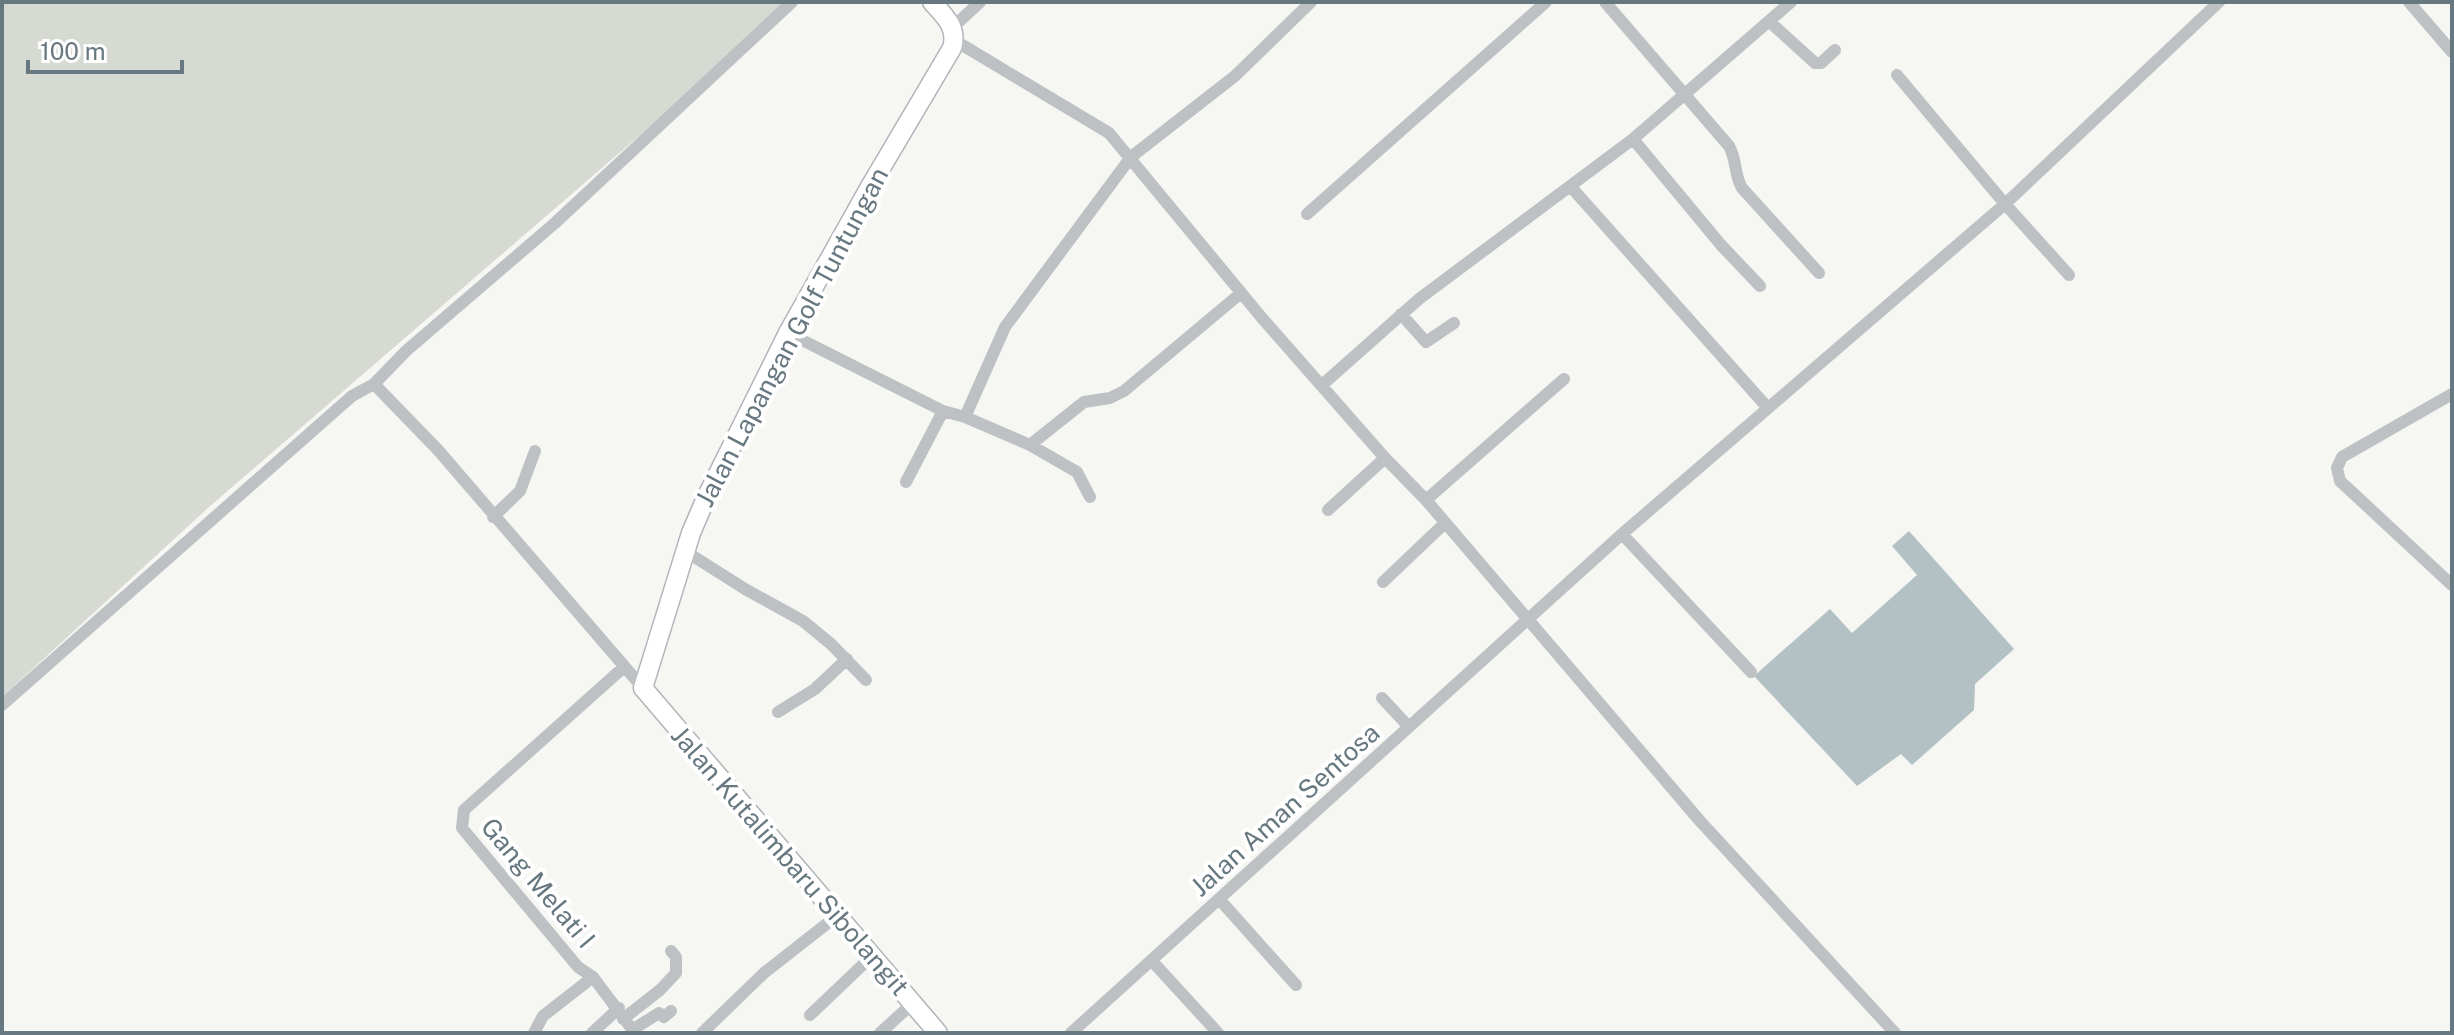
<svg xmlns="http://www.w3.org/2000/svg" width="2454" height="1035" font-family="'Public Sans',sans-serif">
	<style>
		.green { fill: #d6dad3 }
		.water { fill: #b4c1c4 }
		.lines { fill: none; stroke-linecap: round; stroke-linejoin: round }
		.secondary-casing { stroke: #b0b5b9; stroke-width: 21 }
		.street { stroke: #bdc1c4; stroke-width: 12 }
		.secondary { stroke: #fff; stroke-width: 18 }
		.labels { text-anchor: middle; stroke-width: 8; stroke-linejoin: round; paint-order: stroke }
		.street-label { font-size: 26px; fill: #687881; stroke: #fff }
	</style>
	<rect width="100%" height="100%" fill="#f6f6f3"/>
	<!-- green -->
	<path class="green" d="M2,2H787L786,9L209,507L2,697Z"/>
	<!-- water -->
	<path class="water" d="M1909,531L2014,649L1975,684L1974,710L1912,765L1901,754L1857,786L1754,676L1830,609L1852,633L1917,575L1892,546Z"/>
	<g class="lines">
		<!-- secondary casing -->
		<g class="secondary-casing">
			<path id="secondary" d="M932,2C945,16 958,28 952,48L871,185L788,333L706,498L691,533L643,688L938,1033"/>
		</g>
		<!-- street -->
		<path class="street" d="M1605,2L1729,146C1737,160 1734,175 1742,188L1819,273
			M2409,2L2452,52
			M1770,22L1815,63H1821L1835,50
			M952,28L980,2
			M954,40L1109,133L1262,318L1385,458L1426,500L1700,821L1895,1033
			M1897,75L2005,204L2069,275
			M1633,139L1721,245L1760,286
			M1571,187L1767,407
			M1307,214L1546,2
			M1401,314L1426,342L1454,323
			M788,333L943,411L965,417L1030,445L1084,402L1110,398L1124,391L1241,293
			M374,384L406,351L555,223L792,2
			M1322,385L1419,299L1633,139L1791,2
			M2452,394L2342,457L2337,468L2340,481L2452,585
			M965,417L1005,327L1131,157L1235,76L1311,2
			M1030,445L1077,472L1090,497
			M906,482L943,411
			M1426,500L1564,379
			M1328,510L1385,458
			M493,517L520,491L535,451
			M1622,534L1751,672
			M685,551L745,589L803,621L831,644L866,680
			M1383,582L1445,523
			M624,667L464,810L462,828L578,967L593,977L635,1033
			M1382,698L1409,727
			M2,705L352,396L374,384L438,450L643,688
			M778,712L815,689L847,659
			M1220,900L1296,985
			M1152,961L1218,1033
			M810,1015L872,956
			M623,1019L660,990L676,973V957L671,951
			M632,1030L659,1013L664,1017L671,1011
			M534,1033L543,1016L593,977
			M592,1033L619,1008
			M702,1033L764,973L838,915
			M880,1033L913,1003
			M1071,1033L1622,534L2005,204L2219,2"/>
		<!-- secondary -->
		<use href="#secondary" class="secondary"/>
	</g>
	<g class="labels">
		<!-- street labels -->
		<g class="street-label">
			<text transform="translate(792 337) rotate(-62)" y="9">Jalan Lapangan Golf Tuntungan</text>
			<text transform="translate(1285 810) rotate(-42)" y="9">Jalan Aman Sentosa</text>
			<text transform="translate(790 861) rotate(49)" y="9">Jalan Kutalimbaru Sibolangit</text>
			<text transform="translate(538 883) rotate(50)" y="9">Gang Melati I</text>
		</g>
	</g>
	<!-- border -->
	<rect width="2454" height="1035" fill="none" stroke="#687881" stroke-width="8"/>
	<!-- scale -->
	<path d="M28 60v12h154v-12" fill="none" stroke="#687881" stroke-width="4"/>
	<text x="40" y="60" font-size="24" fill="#687881" stroke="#ffffff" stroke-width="6" paint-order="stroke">100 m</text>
</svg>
